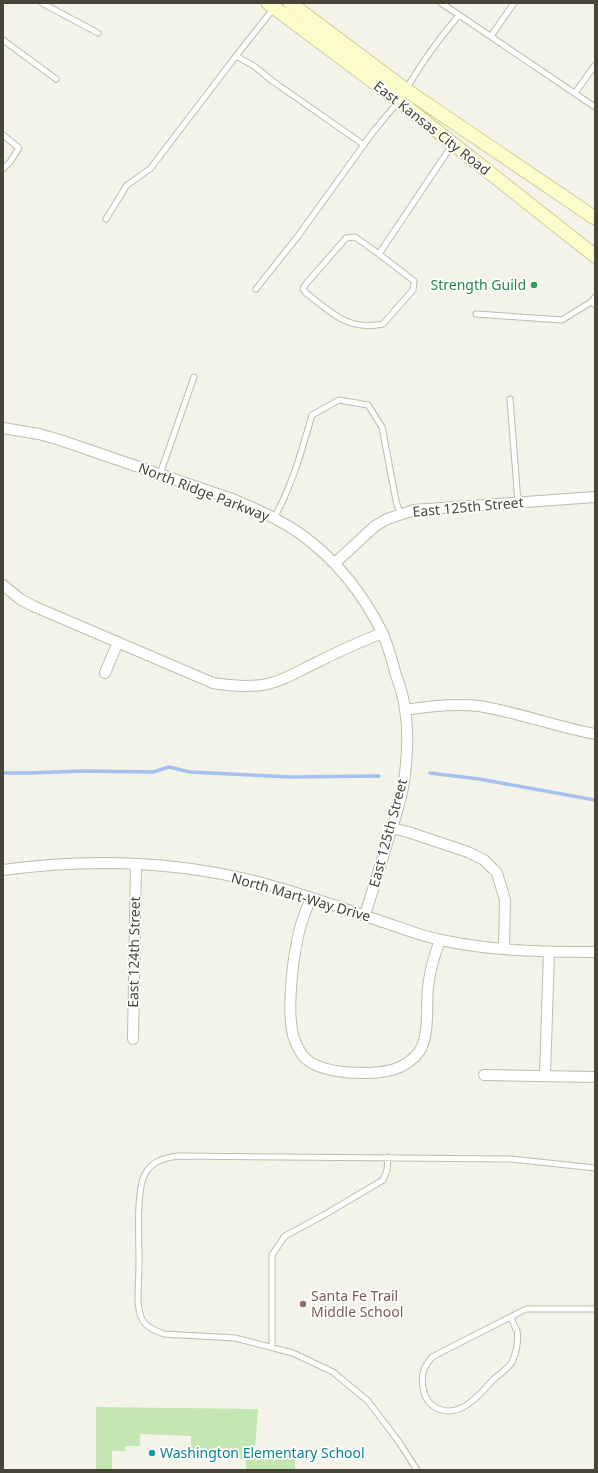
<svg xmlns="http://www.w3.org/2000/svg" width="598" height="1473" font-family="'Noto Sans',sans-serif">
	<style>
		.green { fill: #c3e6b3 }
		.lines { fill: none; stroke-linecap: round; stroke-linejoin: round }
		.stream { stroke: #a8c0ee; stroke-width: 3.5 }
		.lane-casing { stroke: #bfbdac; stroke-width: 7 }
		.street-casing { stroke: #bfbdac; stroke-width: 12 }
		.secondary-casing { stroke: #cfce98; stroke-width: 15 }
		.lane { stroke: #fff; stroke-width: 5 }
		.street { stroke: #fff; stroke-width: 10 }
		.secondary { stroke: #fcfcca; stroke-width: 13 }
		.leisure-dot { fill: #2e9e5b; stroke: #fff; stroke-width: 1.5 }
		.education-dot { fill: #8d6e63; stroke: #fff; stroke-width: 1.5 }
		.culture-dot { fill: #0f9aa8; stroke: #fff; stroke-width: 1.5 }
		.labels { text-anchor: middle; stroke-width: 3.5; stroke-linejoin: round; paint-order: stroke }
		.street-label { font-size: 14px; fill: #474537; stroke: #fff }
		.leisure-label { font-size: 14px; fill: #27864d; stroke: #fff; text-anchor: end }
		.education-label { font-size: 14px; fill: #785e54; stroke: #fff; text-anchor: start }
		.culture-label { font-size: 14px; fill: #0d838f; stroke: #fff; text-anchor: start }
	</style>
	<rect width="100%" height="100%" fill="#f4f3e9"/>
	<!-- green -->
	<path class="green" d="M96,1407L258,1409L255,1450L295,1451V1470H246V1459L197,1458L191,1455V1436L140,1434V1446H125V1451H112V1470H96Z"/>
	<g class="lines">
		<!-- stream -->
		<path class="stream" d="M3,773H30L81,771L153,772L169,767L190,772L290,777L379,776
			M430,773L479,779L595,800"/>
		<!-- lane casing -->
		<g class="lane-casing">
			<path id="lane" d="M42,3L98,33
				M441,3L459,15
				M274,8L236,56L254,66L271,80L364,145
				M491,36L514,3
				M3,40L56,79
				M406,90C421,63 439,39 459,15L595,107
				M575,93L595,65
				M3,135L19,148L10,162L3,169
				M106,219L127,185L150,169L236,56
				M379,254L355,237L346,238L305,285L303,289L306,293C332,313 347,331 383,324L413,290L414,281L379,254L452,145
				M256,289L298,236L373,132L398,102
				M595,297L591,302L595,305
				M476,314L562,320L591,302
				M510,399L518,502
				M160,474L194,377
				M274,518C292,486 302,450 312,415L339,400L368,405L382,427L396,501L400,513
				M511,1317C513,1322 515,1327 517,1331C519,1339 516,1354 512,1362C508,1369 498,1375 492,1381C485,1389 477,1398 468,1404C450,1417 427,1411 423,1388C421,1374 423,1368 432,1357L526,1309H595
				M272,1347V1255L285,1236L324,1215L383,1180L387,1170L388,1157
				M417,1470L399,1442L368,1401L333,1372L293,1353L235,1338L164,1334C145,1327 140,1323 138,1302C138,1288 139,1274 139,1259C139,1240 136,1190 145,1174C152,1161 164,1158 178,1156L511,1159L595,1168"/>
		</g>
		<!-- street casing -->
		<g class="street-casing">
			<path id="street" d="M3,428L39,434L60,440L235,500C258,510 281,520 302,535C336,560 363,594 382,632C388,645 392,660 396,675C400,686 404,698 405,710C409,733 407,759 404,782C401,801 395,819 389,837C381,863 373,889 365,915
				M335,563L375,526L387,519L414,510L595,497
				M3,585L20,599L33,606L213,683C230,686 245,687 262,685C282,682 300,670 318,662C339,651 360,642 382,633
				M105,673L118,642
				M405,710C429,706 454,703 479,706C518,712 556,727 595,734
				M392,828L408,832L468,852L484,860L497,873L505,900L504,949
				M3,870C89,858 178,861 262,883C303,894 343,908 383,922C402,928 421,936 441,940C492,951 543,952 595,952
				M311,898C305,912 299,927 297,942C292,965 286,1020 295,1041C297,1046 302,1055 306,1059C320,1071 347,1073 364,1073C385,1073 405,1070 419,1052C430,1036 426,1006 428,987C430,970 434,956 440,940
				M133,1039L136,864
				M484,1075L595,1077
				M545,1075L549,952"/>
		</g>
		<!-- secondary casing -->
		<g class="secondary-casing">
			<path id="secondary" d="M268,3L399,101L595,256
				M290,3L406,90L595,218"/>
		</g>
		<!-- lane -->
		<use href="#lane" class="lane"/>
		<!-- street -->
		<use href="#street" class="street"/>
		<!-- secondary -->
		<use href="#secondary" class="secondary"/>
	</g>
	<!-- markers -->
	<circle class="leisure-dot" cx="534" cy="285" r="4"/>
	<circle class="education-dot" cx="303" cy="1304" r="4"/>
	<circle class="culture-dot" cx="152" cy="1453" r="4"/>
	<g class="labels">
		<!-- street labels -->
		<g class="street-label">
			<text transform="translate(432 128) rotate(38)" y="5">East Kansas City Road</text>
			<text transform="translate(204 492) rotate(21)" y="5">North Ridge Parkway</text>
			<text transform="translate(468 507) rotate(-5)" y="5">East 125th Street</text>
			<text transform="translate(388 833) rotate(-75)" y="5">East 125th Street</text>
			<text transform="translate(301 897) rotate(16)" y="5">North Mart-Way Drive</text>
			<text transform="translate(134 952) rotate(-89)" y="5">East 124th Street</text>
		</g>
		<!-- leisure labels -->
		<g class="leisure-label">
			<text x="526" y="290">Strength Guild</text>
		</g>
		<!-- education labels -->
		<g class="education-label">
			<text x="311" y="1301">Santa Fe Trail<tspan x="311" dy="16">Middle School</tspan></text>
		</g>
		<!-- culture labels -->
		<g class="culture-label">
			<text x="160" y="1458">Washington Elementary School</text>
		</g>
	</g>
	<!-- border -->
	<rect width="598" height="1473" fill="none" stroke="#474537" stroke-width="8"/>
</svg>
